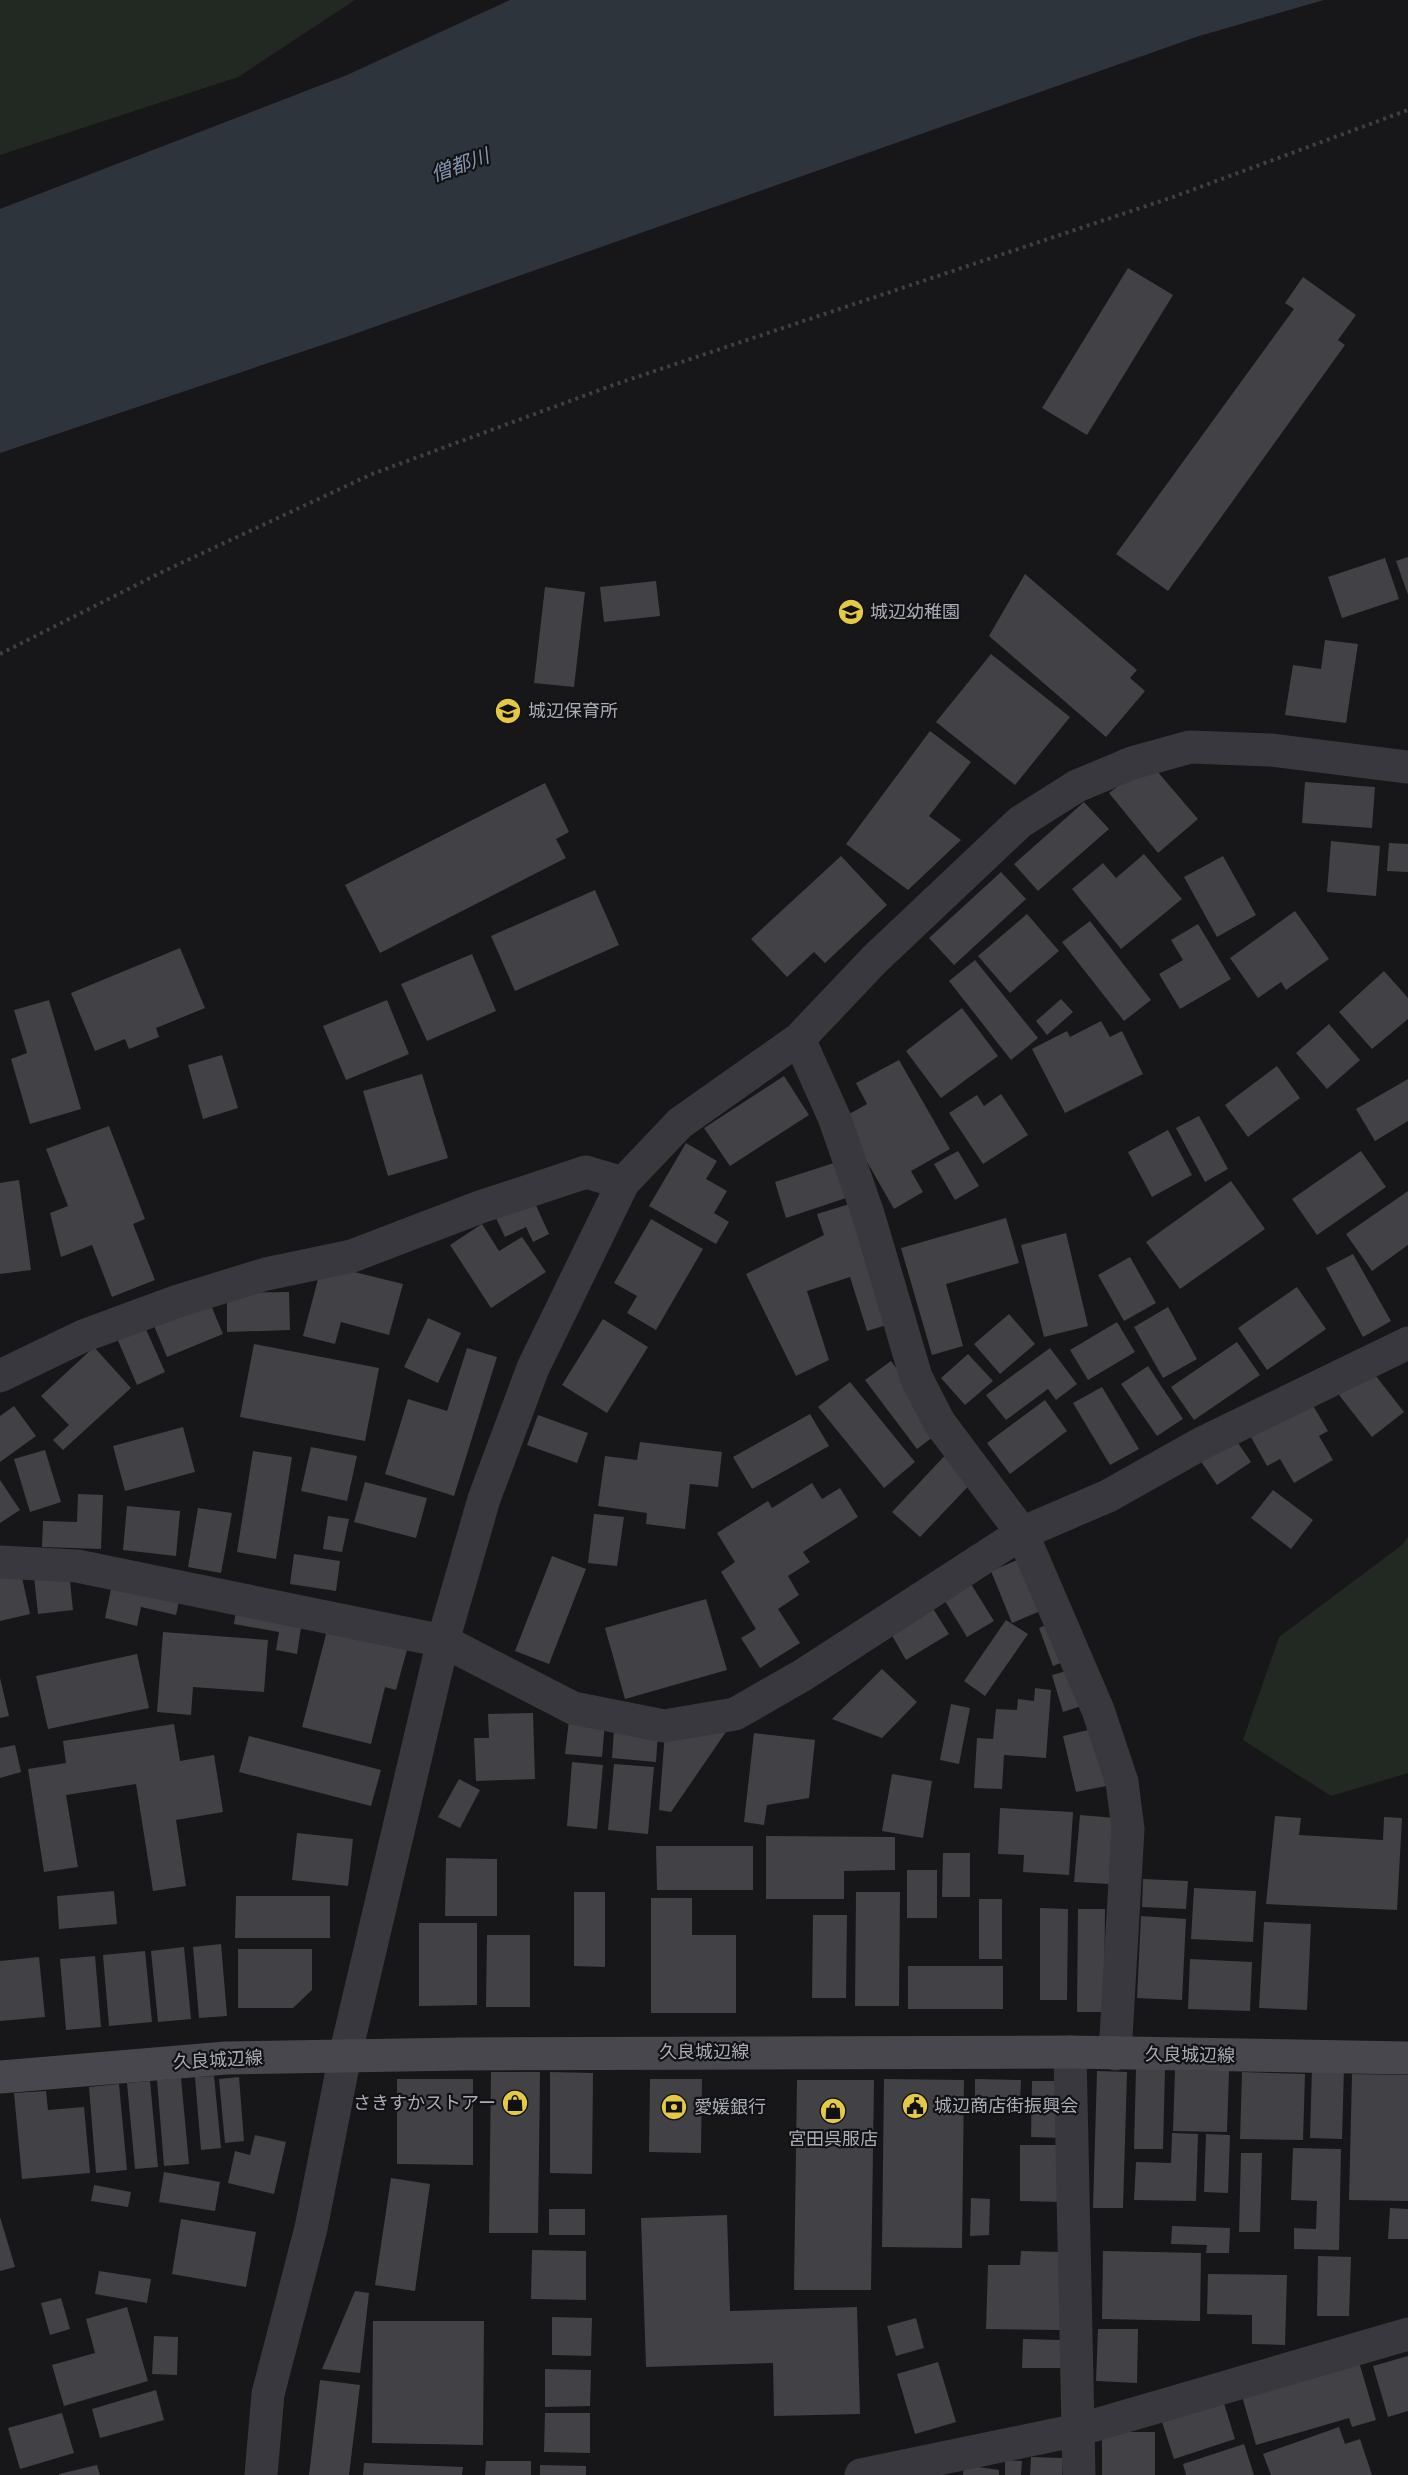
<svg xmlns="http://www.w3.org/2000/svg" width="1408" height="2475" font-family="Overpass,'Noto Sans JP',sans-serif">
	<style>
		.green { fill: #222923 }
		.water { fill: #2e343c }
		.building { fill: #424146 }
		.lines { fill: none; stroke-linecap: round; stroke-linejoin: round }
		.path { stroke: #3f3f45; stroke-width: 4; stroke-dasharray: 3 4.5; stroke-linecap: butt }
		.street { stroke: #39383e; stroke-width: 33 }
		.secondary { stroke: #47474d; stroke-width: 33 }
		.labels { text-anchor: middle; stroke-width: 4.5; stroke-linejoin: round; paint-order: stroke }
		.poi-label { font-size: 18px; fill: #aaacb8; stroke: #121214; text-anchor: start }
		.street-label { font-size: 18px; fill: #aaacb8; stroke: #121214 }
		.water-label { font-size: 20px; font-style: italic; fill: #8594b0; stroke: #121214 }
	</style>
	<rect width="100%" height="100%" fill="#171719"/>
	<!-- green -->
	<path class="green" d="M0,0H355L238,77L0,155Z
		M1408,1537V1773L1331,1796L1243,1740L1279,1637L1402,1545Z"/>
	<!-- water -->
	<path class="water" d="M510,0H1324L1199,36L343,338L0,453V209L347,75Z"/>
	<!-- building -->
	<path class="building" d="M1128,268L1173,295L1087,435L1042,408Z
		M1303,277L1356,315L1338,340L1345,345L1168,591L1116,554L1294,309L1285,303Z
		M1408,557V595L1396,561Z
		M1385,558L1399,599L1342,618L1328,577Z
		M1025,574L1137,670L1130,678L1145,691L1106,737L989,636Z
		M656,581L660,616L604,622L600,587Z
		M545,587L585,592L574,687L534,683Z
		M1325,640L1358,644L1346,723L1285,715L1293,665L1321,669Z
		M991,654L1070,717L1015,785L936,722Z
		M930,731L971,762L929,816L961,840L908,890L846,844Z
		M1157,771L1198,819L1158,853L1109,793L1128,779Z
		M1305,782L1375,787L1372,828L1302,823Z
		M545,783L569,832L556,839L566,858L380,953L345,885Z
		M1084,802L1109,829L1038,891L1014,864Z
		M1331,841L1380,846L1376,896L1327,892Z
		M1389,843L1408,844V872L1387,871Z
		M1144,854L1182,899L1121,949L1072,889L1103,863L1116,878Z
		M841,856L887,905L825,963L814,952L787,977L751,939Z
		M1223,856L1256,915L1217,937L1184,877Z
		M1001,872L1026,899L954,965L929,938Z
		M595,890L619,945L515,991L491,936Z
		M1295,911L1329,959L1286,990L1281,982L1258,998L1230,958Z
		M1027,914L1059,951L1010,993L978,956Z
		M1090,921L1151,1000L1124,1021L1062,942Z
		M1198,924L1231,979L1180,1009L1159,974L1183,960L1171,940Z
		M180,948L205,1008L156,1028L159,1037L129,1049L125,1039L95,1051L71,993Z
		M472,954L496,1011L427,1041L401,984Z
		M975,960L1038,1038L1011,1060L949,981Z
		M1384,971L1408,998V1019L1372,1049L1339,1012Z
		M1061,999L1073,1012L1047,1035L1036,1021Z
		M49,1000L81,1109L30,1124L11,1059L27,1053L14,1010Z
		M387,1000L409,1054L346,1080L323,1026Z
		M962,1008L998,1056L941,1098L906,1051Z
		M1101,1021L1110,1037L1122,1031L1143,1074L1065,1113L1032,1049L1067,1031L1070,1037Z
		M1329,1024L1360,1060L1327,1089L1296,1053Z
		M222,1055L238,1108L203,1119L188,1065Z
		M899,1060L950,1149L911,1171L923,1192L894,1209L842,1118L867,1104L856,1083Z
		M1277,1066L1300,1098L1248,1137L1225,1105Z
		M422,1074L448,1158L388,1176L363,1091Z
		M784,1076L809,1115L730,1166L704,1128Z
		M1408,1079V1121L1375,1141L1356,1109Z
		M1001,1094L1028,1135L983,1164L949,1113L977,1095L984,1106Z
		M1199,1116L1228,1169L1205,1182L1176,1128Z
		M109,1126L145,1219L133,1224L155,1280L112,1297L92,1245L61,1257L50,1213L68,1206L46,1149Z
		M1168,1130L1192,1175L1152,1197L1128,1152Z
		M686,1143L717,1161L706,1179L727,1191L714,1213L729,1222L716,1244L649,1206Z
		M958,1151L979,1186L955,1200L934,1164Z
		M1361,1151L1386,1187L1317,1235L1292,1199Z
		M837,1162L849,1197L786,1218L775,1182Z
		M19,1180L31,1270L0,1274V1183Z
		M1231,1181L1265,1229L1180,1289L1146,1242Z
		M1408,1191V1245L1372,1271L1346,1234Z
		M533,1199L549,1234L533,1242L526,1227L505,1237L495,1216Z
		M856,1202L893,1323L867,1331L850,1277L807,1291L829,1360L796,1376L746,1274L824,1235L817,1214Z
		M1006,1218L1019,1263L946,1284L963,1346L932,1355L901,1248Z
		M651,1219L703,1249L656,1330L627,1313L637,1296L614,1283Z
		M482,1224L499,1251L522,1237L546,1272L491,1308L450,1245Z
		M1066,1233L1088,1326L1044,1337L1021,1245Z
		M1353,1254L1391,1321L1363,1337L1326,1268Z
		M1130,1257L1156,1303L1124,1321L1098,1275Z
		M322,1264L403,1284L389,1335L341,1322L335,1344L303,1336Z
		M1297,1287L1326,1329L1267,1370L1238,1328Z
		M289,1292L290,1330L227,1332V1293Z
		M208,1298L223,1334L167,1357L152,1321Z
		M1168,1307L1197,1359L1163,1378L1134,1327Z
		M1009,1314L1035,1344L1000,1374L974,1344Z
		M428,1318L461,1333L438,1383L404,1367Z
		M603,1319L648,1347L607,1413L562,1385Z
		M1117,1322L1135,1352L1088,1380L1070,1350Z
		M144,1325L165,1372L137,1385L116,1336Z
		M1237,1342L1260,1375L1194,1420L1171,1387Z
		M254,1344L379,1368L365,1441L240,1417Z
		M94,1347L131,1388L63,1450L53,1440L69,1425L41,1396Z
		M467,1348L497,1357L454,1496L385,1474L408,1399L447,1411Z
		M1050,1348L1077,1384L1056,1400L1048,1389L1006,1420L986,1395Z
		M968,1354L993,1381L965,1405L941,1378Z
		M891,1361L942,1430L917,1449L865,1380Z
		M1148,1366L1183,1419L1157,1436L1121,1384Z
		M1372,1371L1404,1412L1372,1437L1339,1395Z
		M850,1382L915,1462L884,1488L818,1407Z
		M1102,1387L1139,1449L1110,1465L1073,1403Z
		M1045,1400L1067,1431L1010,1474L987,1443Z
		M1311,1402L1328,1431L1319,1436L1333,1460L1294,1483L1280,1459L1267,1466L1251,1437Z
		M14,1406L36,1436L0,1462V1416Z
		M810,1414L829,1446L752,1489L733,1457Z
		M538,1415L588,1433L577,1463L527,1445Z
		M183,1427L195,1472L125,1491L113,1446Z
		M1234,1437L1251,1462L1217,1485L1200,1460Z
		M640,1442L722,1452L718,1487L690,1484L685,1529L646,1524L647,1513L598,1506L605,1456L637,1460Z
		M311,1447L357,1456L347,1501L301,1491Z
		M45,1450L61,1502L30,1512L14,1459Z
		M950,1450L978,1476L920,1537L892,1512Z
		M253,1451L292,1457L276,1559L237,1552Z
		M0,1480L20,1510L0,1523Z
		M365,1482L427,1498L416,1538L354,1522Z
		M812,1483L822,1499L840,1488L858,1517L803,1552L810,1562L788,1576L799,1595L778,1609L800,1643L760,1668L741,1638L756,1629L721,1572L735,1562L717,1533L768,1501L772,1508Z
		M1273,1490L1313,1520L1291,1549L1251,1518Z
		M78,1494L103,1495L101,1549L42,1547L43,1521L77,1522Z
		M127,1506L180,1511L176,1556L123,1550Z
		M198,1508L232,1513L221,1573L188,1567Z
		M594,1514L624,1517L617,1566L588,1563Z
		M328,1516L349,1519L342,1552L323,1549Z
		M294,1554L340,1561L336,1591L290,1584Z
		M552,1556L586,1569L549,1664L515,1651Z
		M1022,1558L1045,1609L1012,1623L991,1571Z
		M69,1572L73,1610L38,1614L34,1576Z
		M21,1573L30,1614L0,1621V1577Z
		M112,1584L181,1592L176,1615L141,1607L137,1626L105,1618Z
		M971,1584L994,1621L967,1637L945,1601Z
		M706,1599L727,1670L625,1699L605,1628Z
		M237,1604L303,1614L297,1654L276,1650L279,1632L234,1624Z
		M932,1607L949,1634L906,1660L890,1632Z
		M330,1619L410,1639L396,1690L385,1687L371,1744L302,1727Z
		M1006,1620L1028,1634L985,1696L964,1681Z
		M1051,1623L1066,1661L1053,1666L1039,1628Z
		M163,1632L268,1640L264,1692L193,1687L191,1715L157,1712Z
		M137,1654L149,1708L48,1729L36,1676Z
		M882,1669L917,1702L882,1738L832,1719Z
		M1070,1670L1081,1706L1063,1712L1052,1675Z
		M0,1678L9,1716L0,1718Z
		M1035,1688L1051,1690L1046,1758L1004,1755L1002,1789L974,1788L977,1738L993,1739L996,1709L1017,1710L1018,1699L1034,1701Z
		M951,1704L970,1708L959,1764L940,1760Z
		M533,1713L535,1779L476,1781L474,1738H489L488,1714Z
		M569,1720L605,1723L602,1757L565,1754Z
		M174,1724L180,1761L214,1755L223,1812L176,1820L186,1886L153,1891L136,1784L66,1795L78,1867L44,1872L28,1769L66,1763L63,1741Z
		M730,1726L671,1812L659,1810L665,1732Z
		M1092,1729L1106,1786L1076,1792L1063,1736Z
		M614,1730L658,1733L656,1762L612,1758Z
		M754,1733L815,1740L809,1798L767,1805L764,1825L744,1822Z
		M249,1736L381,1770L371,1806L239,1772Z
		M15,1745L21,1772L0,1778V1748Z
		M572,1762L603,1765L597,1829L567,1826Z
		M614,1764L654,1767L648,1834L608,1830Z
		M892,1774L932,1781L923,1838L882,1831Z
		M459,1779L480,1790L460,1828L438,1817Z
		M1000,1808L1073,1812L1069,1875L1023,1872L1024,1855L998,1854Z
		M1080,1815L1115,1818L1110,1884L1074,1882Z
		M1275,1816L1301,1818L1299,1835L1383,1840L1384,1817L1402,1818L1397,1910L1266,1904Z
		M297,1833L353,1839L348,1886L292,1880Z
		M766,1836L895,1837V1870L844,1871V1899H766Z
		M656,1846H753V1890H657Z
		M943,1853H970V1897H942Z
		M446,1858L497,1859V1916H445Z
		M907,1870H937V1918H907Z
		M1143,1879L1188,1881L1186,1909L1142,1907Z
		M1194,1888L1256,1891L1253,1942L1191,1939Z
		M114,1891L117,1924L59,1929L57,1896Z
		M574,1892H605V1967L574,1966Z
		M856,1892H900L899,2006H855Z
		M236,1896H330V1938H235Z
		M651,1898H692V1935H736V2013H651Z
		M979,1899H1002V1959H979Z
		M1040,1908L1068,1909L1067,2000H1040Z
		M1078,1909H1105L1104,2012H1077Z
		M813,1915H847L846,1998H812Z
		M1141,1916L1186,1919L1182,2000L1137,1998Z
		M1264,1922L1311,1924L1307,2010L1259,2008Z
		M419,1923H477V2005L419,2006Z
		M487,1935H530V2007H486Z
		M221,1944L227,2016L199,2018L193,1947Z
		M184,1947L191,2019L158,2022L151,1951Z
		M238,1949H312V1990L293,2008H238Z
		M145,1951L152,2022L109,2026L103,1955Z
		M95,1956L101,2027L66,2030L60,1959Z
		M39,1957L45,2017L0,2021V1961Z
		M1190,1959L1252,1962L1250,2011L1188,2009Z
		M908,1966H1003V2009H908Z
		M1312,2067L1344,2068L1342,2139L1310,2138Z
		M1136,2069H1165L1163,2149H1134Z
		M1175,2070L1229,2071L1227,2132L1173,2131Z
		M1097,2071L1127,2072L1123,2208H1093Z
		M491,2072H540L538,2233H489Z
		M550,2072L593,2073L592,2174L550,2173Z
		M1242,2072L1305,2074L1303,2140L1240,2139Z
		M1352,2074L1408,2075V2201L1349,2200Z
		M214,2076L221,2148L201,2150L195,2077Z
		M239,2077L244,2141L225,2143L219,2079Z
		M181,2078L189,2164L164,2166L157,2080Z
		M397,2079H473V2165L397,2164Z
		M650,2079H702L701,2153L649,2152Z
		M884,2079L964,2080L962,2248L882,2247Z
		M975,2079L1021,2080L1020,2103L975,2102Z
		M797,2080H874L871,2290H794Z
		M150,2081L158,2167L135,2169L127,2083Z
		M1032,2081H1065L1063,2138L1031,2137Z
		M119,2084L127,2170L96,2173L89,2087Z
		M46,2091L48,2110L84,2107L90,2173L22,2179L14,2093Z
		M1172,2133L1198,2134L1196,2201L1134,2200L1136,2162L1171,2163Z
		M1206,2134L1230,2135L1228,2193L1204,2192Z
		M255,2135L286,2142L274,2194L228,2183L235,2151L250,2155Z
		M1020,2145H1063L1062,2202L1020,2201Z
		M1293,2148L1341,2149L1339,2250L1294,2249V2228L1316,2229L1317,2201L1291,2200Z
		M1241,2153H1262L1260,2232H1239Z
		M164,2172L220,2182L215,2211L159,2202Z
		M391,2178L430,2184L415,2291L375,2285Z
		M94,2185L131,2192L128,2207L91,2201Z
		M971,2198L990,2199L989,2235L970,2236Z
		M1390,2208L1408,2209V2239H1388Z
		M549,2209H585V2235H549Z
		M727,2215L730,2311L857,2307L860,2414L774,2416L773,2363L646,2367L641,2218Z
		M0,2217L15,2267L0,2271Z
		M181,2219L256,2232L246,2287L172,2274Z
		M1172,2226L1230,2228L1229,2253H1206L1207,2245L1171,2244Z
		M532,2250L586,2251V2300L531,2299Z
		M1021,2251L1064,2252L1063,2330L986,2329L988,2265H1020Z
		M1103,2251L1201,2253L1200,2321L1102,2319Z
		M1318,2256L1351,2257L1349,2316H1317Z
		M99,2271L151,2279L147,2303L95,2294Z
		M1208,2274L1287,2275L1285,2345L1252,2344V2315L1207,2314Z
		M355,2291L369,2293L360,2373L322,2369Z
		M61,2298L70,2329L50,2335L41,2303Z
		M127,2307L148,2381L64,2406L52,2365L95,2353L86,2319Z
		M552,2317L592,2318L591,2356L552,2355Z
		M916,2318L924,2348L896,2356L887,2326Z
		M373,2321H484L483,2445L372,2443Z
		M1098,2329H1138L1137,2383L1096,2381Z
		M154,2336L178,2337L177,2375L152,2374Z
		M1023,2339L1063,2340V2368H1022Z
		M1357,2355L1376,2420L1352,2427L1349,2418L1256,2445L1240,2389Z
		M1408,2356V2411L1388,2417L1373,2366Z
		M938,2362L956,2422L915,2434L897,2374Z
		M545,2369L591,2370L590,2406L545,2407Z
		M320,2380L360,2385L349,2475H309Z
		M156,2390L164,2420L100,2438L92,2409Z
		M1221,2394L1235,2439L1174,2459L1159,2413Z
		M62,2413L74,2453L20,2469L8,2428Z
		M545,2413H590V2453L544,2452Z
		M1339,2427L1345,2444L1360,2439L1372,2475H1271L1263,2454Z
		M1102,2432H1155V2475H1102Z
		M1244,2444L1254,2475H1186L1183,2464Z
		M1031,2457L1063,2458L1062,2475H1030Z
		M1005,2460L1022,2461L1021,2475H1005Z
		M486,2461H531V2475H485Z
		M364,2463L463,2467L462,2475H363Z
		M97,2465L100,2475H59V2474Z
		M540,2465L586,2466V2475H540Z
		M964,2465L999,2470V2475H963Z"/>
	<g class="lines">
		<!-- path -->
		<path class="path" d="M0,654L162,572L372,474L616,384L1173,197L1408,110"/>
		<!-- street -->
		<path class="street" d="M799,1039L834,1117L868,1214L916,1377L939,1422L1022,1533L1098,1710L1122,1782L1128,1829L1115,2054
			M0,1376L83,1336L178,1301L266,1274L352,1256L480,1207L586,1172L623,1183
			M0,1562L77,1566L443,1641L573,1708L664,1726L735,1714L803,1675L1022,1533L1108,1496L1204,1442L1408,1343
			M1070,2052L1079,2475
			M261,2475L268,2394L311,2228L345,2056L443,1641L484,1499L533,1368L623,1183L680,1123L799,1039L875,959L1020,822L1077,786L1132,763L1190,747L1270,750L1408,767
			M861,2475L1078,2430L1408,2334"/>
		<!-- secondary -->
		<path class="secondary" d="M0,2077L226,2058L462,2054L1070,2052L1408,2058"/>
	</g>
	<!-- icons -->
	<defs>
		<g id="school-disc" transform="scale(1.35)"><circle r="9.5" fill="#e3c945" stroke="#121214"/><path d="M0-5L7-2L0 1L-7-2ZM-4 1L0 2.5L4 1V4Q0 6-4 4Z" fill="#111"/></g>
		<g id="shop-disc" transform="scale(1.35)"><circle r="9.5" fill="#e3c945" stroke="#121214"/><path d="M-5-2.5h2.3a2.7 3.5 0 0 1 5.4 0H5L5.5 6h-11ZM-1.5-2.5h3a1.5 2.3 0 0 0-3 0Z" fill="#111"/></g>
		<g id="civic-disc" transform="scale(1.35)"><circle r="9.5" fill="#e3c945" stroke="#121214"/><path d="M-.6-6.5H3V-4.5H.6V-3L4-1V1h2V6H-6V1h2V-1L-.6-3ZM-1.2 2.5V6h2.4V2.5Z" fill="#111"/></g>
		<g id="bank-disc" transform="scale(1.35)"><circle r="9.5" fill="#e3c945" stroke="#121214"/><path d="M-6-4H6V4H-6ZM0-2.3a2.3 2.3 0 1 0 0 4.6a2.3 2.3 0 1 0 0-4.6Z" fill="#111"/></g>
	</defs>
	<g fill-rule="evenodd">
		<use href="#school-disc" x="851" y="612"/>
		<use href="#school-disc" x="508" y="711"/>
		<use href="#shop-disc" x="515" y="2103"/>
		<use href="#civic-disc" x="915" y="2106"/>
		<use href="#bank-disc" x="674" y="2107"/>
		<use href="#shop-disc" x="833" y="2111"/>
	</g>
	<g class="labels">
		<!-- poi labels -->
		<g class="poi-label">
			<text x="870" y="618">城辺幼稚園</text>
			<text x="528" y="717">城辺保育所</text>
			<text x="496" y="2109" text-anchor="end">さきすかストアー</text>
			<text x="934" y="2112">城辺商店街振興会</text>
			<text x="694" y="2113">愛媛銀行</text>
			<text x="833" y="2145" text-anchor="middle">宮田呉服店</text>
		</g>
		<!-- street labels -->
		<g class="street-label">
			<text x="704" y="2058">久良城辺線</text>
			<text transform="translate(1190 2055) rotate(1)" y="6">久良城辺線</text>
			<text transform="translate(218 2060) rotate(-3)" y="6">久良城辺線</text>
		</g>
		<!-- water labels -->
		<g class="water-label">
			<text transform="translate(460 165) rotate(-20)" y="7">僧都川</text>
		</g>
	</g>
</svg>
